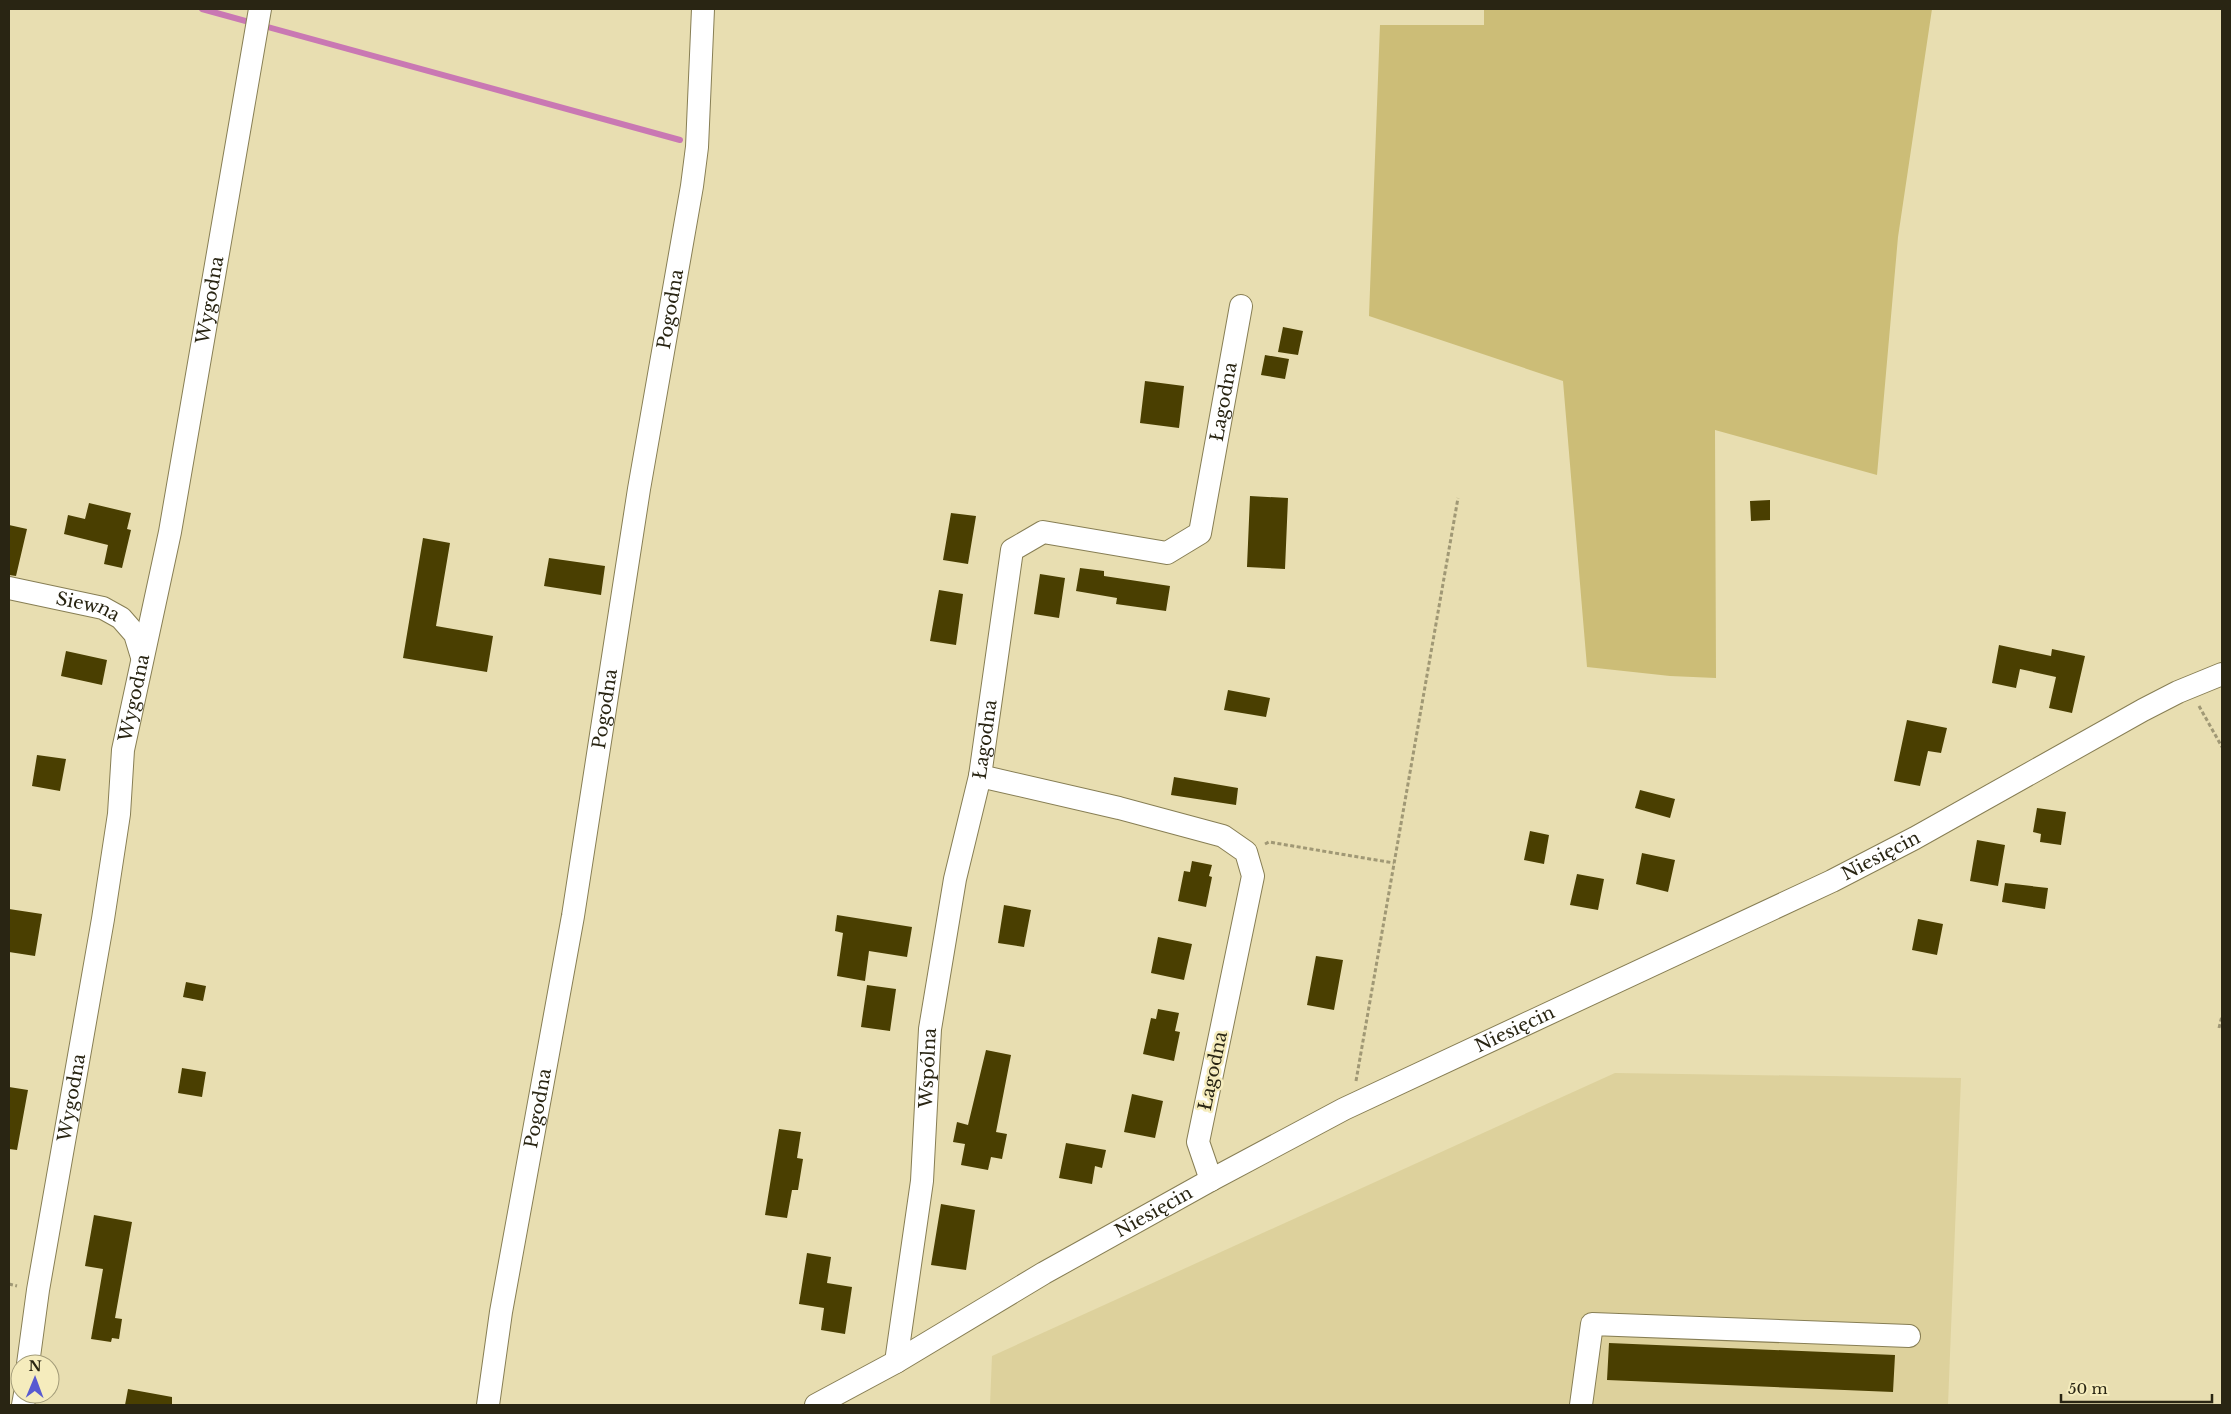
<svg xmlns="http://www.w3.org/2000/svg" width="2231" height="1414" font-family="'Libre Baskerville',serif">
	<style>
		.built { fill: #ddd19c }
		.green { fill: #ccbd77 }
		.lines { fill: none; stroke-linecap: round; stroke-linejoin: round }
		.stream { stroke: #c978b3; stroke-width: 6 }
		.building { fill: #4a3f01 }
		.minor-casing { stroke: #877e54; stroke-width: 24 }
		.path { stroke: #a09875; stroke-width: 3; stroke-dasharray: 4 2.5; stroke-linecap: butt }
		.minor { stroke: #fff; stroke-width: 22 }
		.labels { text-anchor: middle; stroke-width: 5; stroke-linejoin: round; paint-order: stroke }
		.street-label { font-size: 18px; fill: #292513; stroke: #f5ecbd }
	</style>
	<rect width="100%" height="100%" fill="#e8deb1"/>
	<!-- built -->
	<path class="built" d="M1615,1073L1961,1078L1948,1405H990L992,1356Z"/>
	<!-- green -->
	<path class="green" d="M1484,9H1932L1898,237L1877,475L1715,430L1716,678L1670,676L1587,667L1563,381L1369,316L1380,25H1484Z"/>
	<g class="lines">
		<!-- stream -->
		<path class="stream" d="M202,9L680,140"/>
	</g>
	<!-- building -->
	<path class="building" d="M1283,327L1303,331L1298,355L1278,352Z
		M1265,355L1289,359L1285,379L1261,375Z
		M1145,381L1184,386L1179,428L1140,423Z
		M1250,496L1288,498L1285,569L1247,567Z
		M1770,500V520L1751,521L1750,501Z
		M89,503L131,513L127,529L131,530L122,568L104,564L108,545L64,534L68,515L85,519Z
		M951,513L976,516L968,564L943,560Z
		M9,525L27,529L16,576L9,575Z
		M423,538L450,543L436,626L493,636L487,672L403,658Z
		M549,558L605,566L601,595L544,586Z
		M1080,568L1104,571V576L1170,586L1166,611L1116,604L1117,598L1076,591Z
		M1040,574L1065,578L1059,618L1034,614Z
		M939,590L963,594L956,645L930,641Z
		M1999,645L2051,656L2052,649L2085,656L2072,713L2049,708L2056,677L2020,669L2016,688L1992,683Z
		M66,651L107,660L102,685L61,676Z
		M1228,690L1270,698L1266,717L1224,710Z
		M1907,720L1947,728L1941,753L1928,751L1920,786L1894,781Z
		M37,755L66,759L60,791L32,786Z
		M1174,777L1238,788L1236,805L1171,795Z
		M1640,790L1675,799L1670,818L1635,808Z
		M2037,808L2066,812L2061,845L2040,842L2041,834L2033,832Z
		M1530,831L1549,835L1544,864L1524,860Z
		M1977,840L2005,845L1998,886L1970,881Z
		M1642,853L1675,860L1668,892L1636,884Z
		M1192,861L1212,865L1209,876L1212,877L1206,907L1178,901L1184,871L1190,872Z
		M1577,874L1604,879L1598,910L1570,905Z
		M2005,883L2048,888L2045,909L2002,902Z
		M1004,905L1031,910L1024,947L998,943Z
		M9,909L42,914L35,956L9,952Z
		M837,915L912,927L907,957L869,951L865,981L837,976L843,933L835,931Z
		M1918,919L1943,924L1937,955L1912,950Z
		M1158,937L1192,944L1184,980L1151,973Z
		M1316,956L1343,960L1334,1010L1307,1005Z
		M186,982L206,986L203,1001L183,997Z
		M867,985L896,989L890,1031L861,1027Z
		M1158,1009L1179,1013L1175,1031L1180,1032L1174,1061L1143,1054L1151,1018L1156,1019Z
		M986,1050L1011,1055L996,1132L1007,1134L1002,1159L991,1157L988,1170L961,1165L965,1144L953,1142L957,1122L968,1125Z
		M182,1068L206,1072L202,1097L178,1093Z
		M9,1087L28,1090L17,1150L9,1149Z
		M1132,1094L1163,1101L1155,1138L1124,1132Z
		M779,1129L801,1132L797,1158L803,1159L798,1190H792L787,1218L765,1215Z
		M1066,1143L1106,1150L1102,1168L1095,1166L1092,1184L1059,1178Z
		M941,1204L975,1210L966,1270L931,1265Z
		M94,1215L132,1222L115,1318L122,1319L119,1339L112,1338L111,1342L91,1339L103,1269L85,1266Z
		M807,1253L831,1257L827,1283L852,1287L845,1334L821,1330L824,1308L799,1304Z
		M1609,1343L1895,1355L1893,1392L1607,1380Z
		M128,1389L172,1397V1405H125Z"/>
	<g class="lines">
		<!-- minor casing -->
		<g class="minor-casing">
			<g id="minor">
				<path id="s1" d="M9,588L103,608L121,618L135,634L142,657"/>
				<path d="M980,776L1119,808L1223,836L1246,852L1253,876L1198,1142L1211,1180"/>
				<path id="s2" d="M896,1362L922,1181L930,1029L955,879L980,776L1012,550L1043,532L1167,553L1200,533L1241,306"/>
				<path id="s3" d="M28,1364L38,1290L103,919L119,814L123,750L170,532L260,9"/>
				<path d="M23,1405L25,1394"/>
				<path id="s4" d="M488,1405L501,1312L573,916L639,489L692,186L697,147L703,9"/>
				<path id="s5" d="M816,1405L896,1362L1044,1273L1211,1180L1344,1109L1832,881L1915,838L2143,710L2178,692L2222,674"/>
				<path d="M1581,1405L1592,1324L1909,1336"/>
			</g>
		</g>
		<!-- path -->
		<path class="path" d="M2199,706L2222,747
			M1265,844L1269,842L1394,863
			M2219,1028L2222,1016
			M1356,1081L1458,498
			M9,1284L17,1286"/>
		<!-- minor -->
		<use href="#minor" class="minor"/>
	</g>
	<g class="labels">
		<!-- street labels -->
		<g class="street-label">
			<text dy="6" stroke="none"><textPath href="#s3" startOffset="1080">Wygodna</textPath></text>
			<text dy="6" stroke="none"><textPath href="#s4" startOffset="1111">Pogodna</textPath></text>
			<text dy="6" stroke="none"><textPath href="#s2" startOffset="1155">Łagodna</textPath></text>
			<text dy="6" stroke="none"><textPath href="#s1" startOffset="81">Siewna</textPath></text>
			<text dy="6" stroke="none"><textPath href="#s3" startOffset="675">Wygodna</textPath></text>
			<text dy="6" stroke="none"><textPath href="#s4" startOffset="706">Pogodna</textPath></text>
			<text dy="6" stroke="none"><textPath href="#s2" startOffset="630">Łagodna</textPath></text>
			<text dy="6" stroke="none"><textPath href="#s5" startOffset="1199">Niesięcin</textPath></text>
			<text dy="6" stroke="none"><textPath href="#s5" startOffset="794">Niesięcin</textPath></text>
			<text dy="6" stroke="none"><textPath href="#s2" startOffset="296">Wspólna</textPath></text>
			<text transform="translate(1213 1071) rotate(-78)" y="6">Łagodna</text>
			<text dy="6" stroke="none"><textPath href="#s3" startOffset="270">Wygodna</textPath></text>
			<text dy="6" stroke="none"><textPath href="#s4" startOffset="301">Pogodna</textPath></text>
			<text dy="6" stroke="none"><textPath href="#s5" startOffset="389">Niesięcin</textPath></text>
		</g>
	</g>
	<!-- border -->
	<rect width="2231" height="1414" fill="none" stroke="#292513" stroke-width="20"/>
	<!-- north arrow -->
	<g transform="translate(35 1379) rotate(1)"><circle r="24" fill="#f5ecbd" stroke="#a39c79"/>
	<path d="M0-4L9 19L0 12L-9 19Z" fill="#585ad1"/>
	<text y="-8" font-size="14" font-weight="bold" text-anchor="middle" fill="#292513">N</text>
	</g>
	<!-- scale -->
	<path d="M2061 1394v8h151v-8" fill="none" stroke="#292513" stroke-width="2.5"/>
	<text x="2068" y="1394" font-size="15" fill="#292513" stroke="#f5ecbd" stroke-width="4" paint-order="stroke">50 m</text>
</svg>
